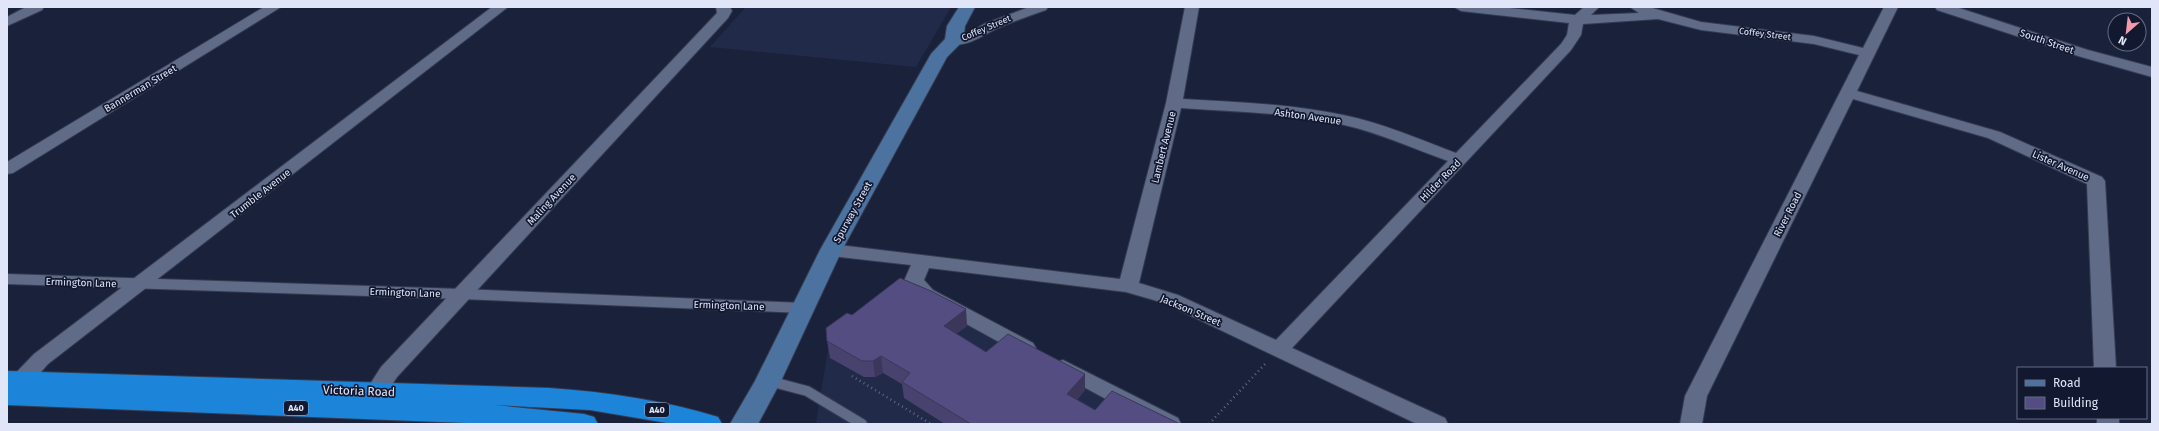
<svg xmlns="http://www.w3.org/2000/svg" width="2159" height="431" font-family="'Fira Sans',sans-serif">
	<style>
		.built { fill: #212b49 }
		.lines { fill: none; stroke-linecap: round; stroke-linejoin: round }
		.lane-casing { stroke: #353b50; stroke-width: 12 }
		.street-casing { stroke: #353b50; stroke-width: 2 }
		.secondary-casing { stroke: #353b50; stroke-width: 2 }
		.highway-casing { stroke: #353b50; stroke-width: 2 }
		.path { stroke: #61687e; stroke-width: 2.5; stroke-dasharray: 1 3.5; stroke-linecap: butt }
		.lane { stroke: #606b88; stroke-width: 10 }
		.street { fill: #606b88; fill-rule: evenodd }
		.secondary { fill: #4c73a0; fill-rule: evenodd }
		.highway { fill: #1d85d9; fill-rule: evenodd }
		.wall { fill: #48426f }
		.shaded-wall { fill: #3b365a }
		.building { fill: #544d81; stroke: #3b365a }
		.labels { text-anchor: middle; stroke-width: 3.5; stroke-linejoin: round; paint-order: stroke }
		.far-street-label { font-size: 9px; fill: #e0e6f7; stroke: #111830 }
		.shield { fill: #111830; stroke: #a2a8bb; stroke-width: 1 }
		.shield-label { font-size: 9px; font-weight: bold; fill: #e0e6f7 }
		.street-label { font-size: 10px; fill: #e0e6f7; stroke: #111830 }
		.near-street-label { font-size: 12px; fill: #e0e6f7; stroke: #111830 }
	</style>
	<rect width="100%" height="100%" fill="#1a223b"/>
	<!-- built -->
	<path class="built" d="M746,7H951L916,67L710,47Z
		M899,288L1150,424H819L816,422L830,338Z"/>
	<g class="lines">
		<!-- lane casing -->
		<g class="lane-casing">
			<path id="lane" d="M7,279L461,294L803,308
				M769,381L807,391L862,424"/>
		</g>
		<!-- street casing -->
		<g class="street-casing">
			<path id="street" d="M26,7H44L42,10L7,26V17Z
				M264,7H281L13,173L7,174V162Z
				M492,7H508L48,364C38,375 29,390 12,385L9,380L34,354Z
				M716,7H730L732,11L728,18L397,377L384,397L376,400L368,397L365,392L381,367L717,13Z
				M1029,7H1048L1046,10C1029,16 1012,22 996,29C981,36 966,48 949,44L947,41L949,38L965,35L984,24Z
				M1185,7H1199L1183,99C1236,102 1290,104 1343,115C1382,123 1419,139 1456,153L1561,44L1567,35L1569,23L1461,11L1454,7H1500L1575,15L1584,7H1599L1591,15L1639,13L1630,7H1649L1701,22L1814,36L1863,48L1884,7H1898L1857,91L2000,132L2102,177L2105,181L2116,368H2094L2087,184L1988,138L1853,99L1707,396L1702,424H1680L1685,396L1859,55L1814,44L1701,30L1658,19L1583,24L1581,35L1571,50L1292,348L1445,418L1448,424H1417L1164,303L1126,292L929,268L924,280L933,290L1033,343L1036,348L1033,353L1026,355L1019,353L919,298L904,281L911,265L831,256L824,254L822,250L824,246L831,244L1120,279L1166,103ZM1181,108C1235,112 1291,112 1344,125C1380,133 1414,149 1448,161L1276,340L1178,295L1139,283Z
				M1935,7H1956L2088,50L2152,67V77L2078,56L1937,10Z
				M1063,360L1178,418L1181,424H1152L1056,372L1052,367L1056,362Z
				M2097,418H2119V424H2097Z"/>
		</g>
		<!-- secondary casing -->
		<g class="secondary-casing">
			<path id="secondary" d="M959,7H975L965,26L963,41L947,57L842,250L781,381L758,424H730L755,381L820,250L931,54L945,39L947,26Z"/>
		</g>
		<!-- highway casing -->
		<g class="highway-casing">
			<path id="highway" d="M7,371L549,388C607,392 662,400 718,417L722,424H673L590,410L494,405L584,414L594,417L598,424H493L7,405Z"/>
		</g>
		<!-- path -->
		<path class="path" d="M852,376L931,424
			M1209,424L1266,363"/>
		<!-- lane -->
		<use href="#lane" class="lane"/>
		<!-- street -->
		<use href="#street" class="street"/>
		<!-- secondary -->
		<use href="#secondary" class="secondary"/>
		<!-- highway -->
		<use href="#highway" class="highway"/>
	</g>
	<!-- wall -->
	<path class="wall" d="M852,315L967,326L956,334L986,352L1085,374V390L1077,400L1095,410L1180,424H945L904,398L902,384L883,373L875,377H864L830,358L827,341Z"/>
	<!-- shaded-wall -->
	<path class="shaded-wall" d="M966,309L967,326L945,342L944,326Z
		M881,356L883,373L875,377L873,361Z
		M1085,374V390L1067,411V394Z"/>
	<!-- building -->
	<path class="building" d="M900,278L931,291L966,309L944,326L986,352L1008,334L1085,374L1067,394L1095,410L1112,391L1180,424H971L902,382L910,373L881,356L873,361H862L827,341L826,328L847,313L852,315Z"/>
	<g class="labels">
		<!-- far-street labels -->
		<g class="far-street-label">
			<text transform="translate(986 28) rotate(-23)" y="3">Coffey Street</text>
			<text transform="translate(1765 34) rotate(7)" y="3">Coffey Street</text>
		</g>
		<!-- shield labels -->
		<g class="shield">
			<rect x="284" y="401" width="24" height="14" rx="3"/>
			<rect x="645" y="403" width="24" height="14" rx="3"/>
		</g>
		<g class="shield-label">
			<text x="296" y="411">A40</text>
			<text x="657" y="413">A40</text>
		</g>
		<!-- street labels -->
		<g class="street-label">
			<text transform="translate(2047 41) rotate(19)" y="4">South Street</text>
			<text transform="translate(140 88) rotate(-31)" y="4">Bannerman Street</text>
			<text transform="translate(1308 116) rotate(8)" y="4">Ashton Avenue</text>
			<text transform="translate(1163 147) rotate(-76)" y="4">Lambert Avenue</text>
			<text transform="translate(2061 165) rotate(24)" y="4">Lister Avenue</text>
			<text transform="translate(1440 180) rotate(-46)" y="4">Hilder Road</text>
			<text transform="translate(260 193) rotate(-38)" y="4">Trumble Avenue</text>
			<text transform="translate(551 199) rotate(-47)" y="4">Maling Avenue</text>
			<text transform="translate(852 212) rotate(-61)" y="4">Spurway Street</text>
			<text transform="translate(1787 214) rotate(-63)" y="4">River Road</text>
			<text transform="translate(81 282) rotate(2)" y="4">Ermington Lane</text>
			<text transform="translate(405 292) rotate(2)" y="4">Ermington Lane</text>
			<text transform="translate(729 305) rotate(2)" y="4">Ermington Lane</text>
			<text transform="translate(1191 310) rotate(23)" y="4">Jackson Street</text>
		</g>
		<!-- near-street labels -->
		<g class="near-street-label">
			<text transform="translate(359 391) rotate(2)" y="4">Victoria Road</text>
		</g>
	</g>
	<!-- border -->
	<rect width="2159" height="431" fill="none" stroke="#e0e6f7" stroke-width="16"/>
	<!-- legend -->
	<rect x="2017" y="367" width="130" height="52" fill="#111830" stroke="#646a80"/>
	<rect x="2025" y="380" width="20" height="6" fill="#4c73a0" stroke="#646a80"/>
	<text x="2053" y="387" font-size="12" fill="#e0e6f7">Road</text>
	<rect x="2025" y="397" width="20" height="12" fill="#544d81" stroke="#646a80"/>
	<text x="2053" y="407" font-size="12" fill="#e0e6f7">Building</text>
	<!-- north arrow -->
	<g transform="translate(2127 32) rotate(208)"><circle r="19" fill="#111830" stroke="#646a80"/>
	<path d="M0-3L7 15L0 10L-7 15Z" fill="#f39aab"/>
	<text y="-6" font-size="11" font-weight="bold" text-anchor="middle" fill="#e0e6f7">N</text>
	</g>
</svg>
